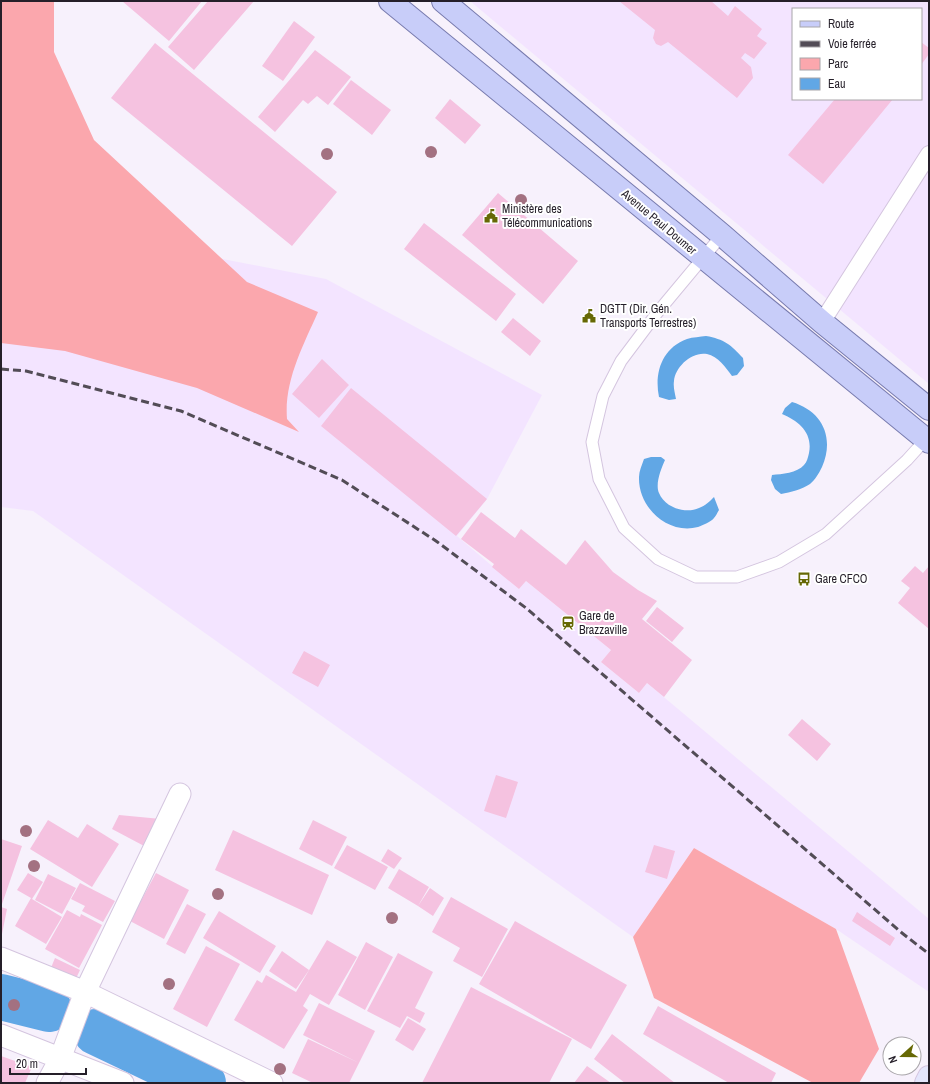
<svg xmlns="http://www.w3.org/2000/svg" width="930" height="1084" font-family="'Archivo Narrow',sans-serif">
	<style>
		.built { fill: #f3e4ff; fill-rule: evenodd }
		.green { fill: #fba7ad }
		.water { fill: #61a7e5 }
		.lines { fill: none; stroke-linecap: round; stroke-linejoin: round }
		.river { stroke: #61a7e5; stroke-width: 46 }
		.building { fill: #f5c2e0 }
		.service-casing { stroke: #d4c5df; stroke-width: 13 }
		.pedestrian-casing { stroke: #d4c5df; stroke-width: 18 }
		.minor-casing { stroke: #d4c5df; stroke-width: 23 }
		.secondary-casing { stroke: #d4c5df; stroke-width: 24 }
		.primary-casing { stroke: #787bae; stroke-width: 24 }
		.service { stroke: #fff; stroke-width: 11 }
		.pedestrian { stroke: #fff; stroke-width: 16 }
		.minor { stroke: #fff; stroke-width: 21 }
		.secondary { stroke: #e4e6fc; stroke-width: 22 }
		.primary { stroke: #c8cdf9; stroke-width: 22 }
		.rail { stroke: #524c56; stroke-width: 3; stroke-dasharray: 8 4; stroke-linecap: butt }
		.tree { fill: #a37181 }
		.labels { text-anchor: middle; stroke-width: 4; stroke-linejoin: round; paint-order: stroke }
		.poi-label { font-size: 12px; fill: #251f29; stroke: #fff; text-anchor: start }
		.street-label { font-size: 12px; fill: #251f29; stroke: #fff }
	</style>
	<rect width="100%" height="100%" fill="#f7f1fc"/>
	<!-- built -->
	<path class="built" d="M470,1H929V384ZM793,9H921V99H793Z
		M1,216L326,279L542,395L487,499L457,536L519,589L526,581L611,650L601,662L639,693L647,683L929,919V992L836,929L694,848L633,937L33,511L1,507Z"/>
	<!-- green -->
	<path class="green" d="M1,1H54V52L94,140L247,282L318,312C303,346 284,381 287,419L299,432L197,388L65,351L1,343Z
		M694,848L836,929L879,1049L859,1083H813L654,998L633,937Z"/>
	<!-- water -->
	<path class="water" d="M706,336C724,339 731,345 743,358L744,366L737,375L732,376C726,368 718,356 707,354C692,351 675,367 674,381C673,387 675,393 676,399L669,400L659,397C654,373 662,348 687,339C693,337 700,337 706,336Z
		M792,402C822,411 835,437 822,467C819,473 815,480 810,484C801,490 791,492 781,494L775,489L771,480L772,475C782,474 797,473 804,465C807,462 808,457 809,453C813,433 799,421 782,414L785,408Z
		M651,457H661L665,460C661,469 655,484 659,493C665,508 686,514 699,508C705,506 710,501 714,497L719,510C717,513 716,516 714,518C711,522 703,525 698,527C667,535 638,507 639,477C639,471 642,465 644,459Z"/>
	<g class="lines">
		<!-- river -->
		<path class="river" d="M1,997L49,1009
			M96,1032L203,1083"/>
	</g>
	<!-- building -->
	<path class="building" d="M122,1H202L169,41Z
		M208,1H254L194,70L168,47Z
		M619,1H711L728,16L735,6L762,29L757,36L767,43L754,59L745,53L741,58L751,67L753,78L737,98L668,42L661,46L656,44L653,38L655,30Z
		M294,21L315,37L283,81L262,66Z
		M921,42L929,48V54L921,65Z
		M155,43L337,192L292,246L111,98Z
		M315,50L351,77L328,105L317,96L308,104L303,100L275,132L258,117Z
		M351,80L391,110L372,135L333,104Z
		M450,99L481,125L465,144L435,118Z
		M835,99H893L823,184L788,155Z
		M498,193L578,261L543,304L462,235Z
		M424,223L516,294L496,321L404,249Z
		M513,318L541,341L530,356L501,332Z
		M322,359L349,385L319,418L292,394Z
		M351,388L487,499L456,536L321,426Z
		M481,512L515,538L521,529L566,565L585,540L613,572L638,590L657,601L642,619L692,660L664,697L647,683L639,693L601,662L611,650L526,581L519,589L492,567L494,564L461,539Z
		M915,566L923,573L929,566V629L898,603L910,588L901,581Z
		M657,607L684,628L672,642L646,621Z
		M304,651L330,665L318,687L292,673Z
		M802,719L831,744L817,761L788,735Z
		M496,775L518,782L506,818L484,811Z
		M119,815L161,819L146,847L112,829Z
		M48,820L78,838L87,824L119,844L92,887L30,849Z
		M313,820L347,837L332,866L299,849Z
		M233,830L329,875L312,915L215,870Z
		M1,839L22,846L1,907Z
		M347,845L388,867L375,890L334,868Z
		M654,845L675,851L667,879L645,872Z
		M388,849L402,858L394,869L381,861Z
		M399,869L429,887L418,906L388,888Z
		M28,873L43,882L32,899L62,917L46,944L15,926L31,898L17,890Z
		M156,873L189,890L164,939L130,921Z
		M48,874L76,888L62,914L35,900Z
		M80,883L115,901L103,922L82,911L85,906L71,899Z
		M430,888L444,898L433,916L418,906Z
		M451,897L508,929L482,977L453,961L460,948L432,932Z
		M187,904L206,914L185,954L166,944Z
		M1,907L7,909L2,934H1Z
		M67,910L80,917L81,914L102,925L79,968L45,949Z
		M219,911L276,946L260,973L203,938Z
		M857,912L895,938L890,946L852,921Z
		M515,921L627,985L591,1049L479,984Z
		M327,940L357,957L329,1005L310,994L303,1006L308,1010L284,1049L234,1020L257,980L262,983L266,975L296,992Z
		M366,942L393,957L365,1010L338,995Z
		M206,946L240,964L207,1027L173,1009Z
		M282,951L309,970L296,989L269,971Z
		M398,953L433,972L415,1008L425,1013L420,1023L407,1016L400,1028L367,1011Z
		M55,958L80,970L72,987L48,975Z
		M471,987L572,1039L549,1083H422Z
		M319,1003L375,1031L359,1063L303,1035Z
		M658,1006L776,1073L771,1083H729L643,1034Z
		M408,1018L426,1029L413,1051L395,1040Z
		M612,1034L675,1083H625L594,1059Z
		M308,1039L359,1063L349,1083H313L292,1073Z
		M1,1056L32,1067L25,1083H1Z
		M587,1066L611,1083H574Z"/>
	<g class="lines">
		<!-- service casing -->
		<g class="service-casing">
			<path id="service" d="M722,235L657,313L621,361L603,396L592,442L599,479L624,528L658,559L696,577H737L779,562L826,534L907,460L926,439"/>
		</g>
		<!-- pedestrian casing -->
		<g class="pedestrian-casing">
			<path id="pedestrian" d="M822,322L929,154"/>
		</g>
		<!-- minor casing -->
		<g class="minor-casing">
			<path id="minor" d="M1,958L85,992L272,1083
				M1,1035L123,1083
				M47,1083L60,1059L85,992L180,794"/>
		</g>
		<!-- secondary casing -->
		<g class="secondary-casing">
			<path id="secondary" d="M926,1083L929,1077"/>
		</g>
		<!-- primary casing -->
		<g class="primary-casing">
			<path id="primary" d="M390,1L929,442
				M443,1L722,235L822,322L929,409"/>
		</g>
		<!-- service -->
		<use href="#service" class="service"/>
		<!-- pedestrian -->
		<use href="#pedestrian" class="pedestrian"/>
		<!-- minor -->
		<use href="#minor" class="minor"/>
		<!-- secondary -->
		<use href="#secondary" class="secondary"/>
		<!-- primary -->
		<use href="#primary" class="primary"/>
		<!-- rail -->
		<path class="rail" d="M1,369L26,371L181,411L342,480L436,541L526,608L902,933L929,954"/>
	</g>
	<!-- trees -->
	<g class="tree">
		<circle cx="431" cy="152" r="6"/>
		<circle cx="327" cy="154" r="6"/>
		<circle cx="521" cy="200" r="6"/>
		<circle cx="26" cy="831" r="6"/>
		<circle cx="34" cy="866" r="6"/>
		<circle cx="218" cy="894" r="6"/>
		<circle cx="392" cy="918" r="6"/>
		<circle cx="169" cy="984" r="6"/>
		<circle cx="14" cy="1005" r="6"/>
		<circle cx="280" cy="1069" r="6"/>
	</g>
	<!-- icons -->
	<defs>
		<g id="civic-bare" transform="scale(1.08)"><path d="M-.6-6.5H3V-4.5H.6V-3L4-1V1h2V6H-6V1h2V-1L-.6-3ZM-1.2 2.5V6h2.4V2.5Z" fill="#666804" stroke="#fff" stroke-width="2.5" paint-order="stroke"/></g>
		<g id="bus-bare" transform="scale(1.08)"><path d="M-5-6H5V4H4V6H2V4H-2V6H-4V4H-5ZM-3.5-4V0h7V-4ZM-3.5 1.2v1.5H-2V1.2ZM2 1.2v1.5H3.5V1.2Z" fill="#666804" stroke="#fff" stroke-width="2.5" paint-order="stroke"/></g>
		<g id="station-bare" transform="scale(1.08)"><path d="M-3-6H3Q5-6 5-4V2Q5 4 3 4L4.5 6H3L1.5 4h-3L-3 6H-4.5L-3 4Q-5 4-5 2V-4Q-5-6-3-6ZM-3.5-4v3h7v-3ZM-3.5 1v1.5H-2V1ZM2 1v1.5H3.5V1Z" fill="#666804" stroke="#fff" stroke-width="2.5" paint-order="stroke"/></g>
	</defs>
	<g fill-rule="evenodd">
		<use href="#civic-bare" x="491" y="216"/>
		<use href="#civic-bare" x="589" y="316"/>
		<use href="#bus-bare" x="804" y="579"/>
		<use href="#station-bare" x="568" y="623"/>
	</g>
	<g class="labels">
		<!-- poi labels -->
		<g class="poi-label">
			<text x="502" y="213">Ministère des<tspan x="502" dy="14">Télécommunications</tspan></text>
			<text x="600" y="313">DGTT (Dir. Gén.<tspan x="600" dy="14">Transports Terrestres)</tspan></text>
			<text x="815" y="583">Gare CFCO</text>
			<text x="579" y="620">Gare de<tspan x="579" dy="14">Brazzaville</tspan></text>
		</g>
		<!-- street labels -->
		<g class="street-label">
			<text transform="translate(659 222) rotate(40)" y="4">Avenue Paul Doumer</text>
		</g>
	</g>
	<!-- border -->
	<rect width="930" height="1084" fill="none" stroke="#251f29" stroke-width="4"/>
	<!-- legend -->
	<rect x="792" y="8" width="130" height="92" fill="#ffffff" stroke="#a8a5a9"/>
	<rect x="800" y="21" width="20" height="6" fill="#c8cdf9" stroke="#a8a5a9"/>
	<text x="828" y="28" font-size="12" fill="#251f29">Route</text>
	<rect x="800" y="41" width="20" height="6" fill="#524c56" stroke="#a8a5a9"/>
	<text x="828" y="48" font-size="12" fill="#251f29">Voie ferrée</text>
	<rect x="800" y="58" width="20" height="12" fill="#fba7ad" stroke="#a8a5a9"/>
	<text x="828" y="68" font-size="12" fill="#251f29">Parc</text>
	<rect x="800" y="78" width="20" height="12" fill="#61a7e5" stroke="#a8a5a9"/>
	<text x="828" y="88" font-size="12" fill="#251f29">Eau</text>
	<!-- north arrow -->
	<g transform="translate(902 1056) rotate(249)"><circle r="19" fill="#ffffff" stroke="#a8a5a9"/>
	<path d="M0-3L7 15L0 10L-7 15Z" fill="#666804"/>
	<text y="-6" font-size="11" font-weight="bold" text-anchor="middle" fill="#251f29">N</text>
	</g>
	<!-- scale -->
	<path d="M10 1068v6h76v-6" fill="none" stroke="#251f29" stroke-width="2"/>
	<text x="16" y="1068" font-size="12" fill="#251f29" stroke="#ffffff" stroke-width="3" paint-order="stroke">20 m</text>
</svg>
